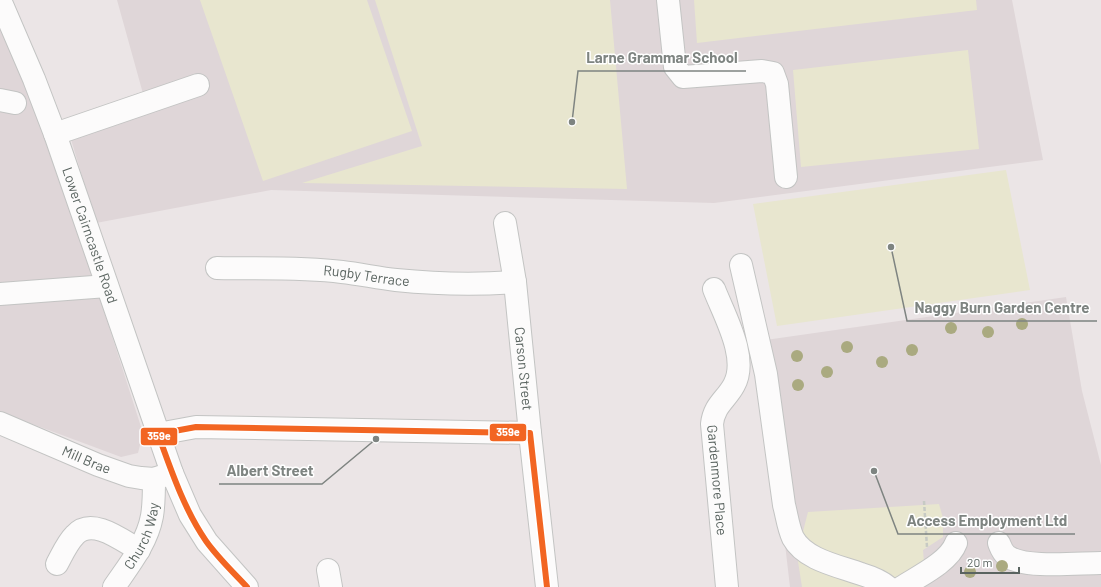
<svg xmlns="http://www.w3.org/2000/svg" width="1101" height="587" font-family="Barlow,sans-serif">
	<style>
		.education { fill: #dfd6d8 }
		.green { fill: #e8e6cf }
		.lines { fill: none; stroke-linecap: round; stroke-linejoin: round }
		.minor-casing { stroke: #c3c4c3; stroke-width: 24 }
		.path { stroke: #c7cac4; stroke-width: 2.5; stroke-dasharray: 4 2; stroke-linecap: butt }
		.minor { stroke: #fcfbfb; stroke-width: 22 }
		.bus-1-casing { stroke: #fff; stroke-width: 9 }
		.bus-1 { stroke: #f26522; stroke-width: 6 }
		.tree { fill: #aaaa80 }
		.labels { text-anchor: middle; stroke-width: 3; stroke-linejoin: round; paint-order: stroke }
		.street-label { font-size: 14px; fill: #5a6460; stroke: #fff }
		.leader { fill: none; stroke: #7e8481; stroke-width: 1.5 }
		.callout-dot { fill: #7e8481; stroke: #fff; stroke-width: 1.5 }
		.callout-label { font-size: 15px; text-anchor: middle; font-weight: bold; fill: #7e8481; stroke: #fff; stroke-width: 3; stroke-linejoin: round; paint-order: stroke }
		.line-badge { stroke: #fff; stroke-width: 1.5 }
		.badge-label { font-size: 11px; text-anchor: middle; font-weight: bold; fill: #fff }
	</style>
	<rect width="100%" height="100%" fill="#ebe5e6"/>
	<!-- education -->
	<path class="education" d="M117,0H1012L1043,160L714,203L271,190L96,223L70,136L147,108Z
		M0,28L49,139L143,433L138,453L121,457L0,412Z
		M1066,297L1082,391L1101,465V587H790L768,398L752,342Z"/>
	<!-- green -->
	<path class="green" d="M200,0H367L412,131L263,181Z
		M375,0H610L627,189L302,183L422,146Z
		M694,0H976L977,10L697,43Z
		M968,50L979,149L801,167L793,70Z
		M1006,170L1030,290L777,326L753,204Z
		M939,504L943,518V537L923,550L926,587H802L797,555L808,512Z"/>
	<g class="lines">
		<!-- minor casing -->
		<g class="minor-casing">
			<g id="minor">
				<path id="s1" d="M0,0L34,79L55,134L172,473L190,515L207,542L247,587"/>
				<path d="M668,0L675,67L683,77L762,71L773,73L777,84L786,177"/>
				<path d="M0,100L15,103"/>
				<path d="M55,134L198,85"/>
				<path id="s2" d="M505,223L515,282L530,433L547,587"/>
				<path d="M741,265L766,374L784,505C787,516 788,527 793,538C805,560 839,566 861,574C871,577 880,580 888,587"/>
				<path id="s3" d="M217,268C259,269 301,267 342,272C360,274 378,278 396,280C436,284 475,285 515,282"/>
				<path id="s4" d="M714,289C724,315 749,358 734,385C726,400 714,405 712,424L727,587"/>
				<path d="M0,294L107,286"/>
				<path id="s5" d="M0,423L98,465L129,476L141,478L154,479L172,473"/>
				<path d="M158,434L196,427L530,433"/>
				<path d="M999,543C1001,548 1002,552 1007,556C1025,569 1078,563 1101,563"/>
				<path d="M57,564C62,555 67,543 75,535C92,516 123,541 139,550"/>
				<path d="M328,570L331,587"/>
				<path id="s6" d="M114,587C129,565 147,543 152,516C154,504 154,491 154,479"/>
				<path d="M902,587C919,576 949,562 956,543"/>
			</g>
		</g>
		<!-- path -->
		<path class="path" d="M924,501L927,547"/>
		<!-- minor -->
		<use href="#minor" class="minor"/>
		<!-- bus-1 casing -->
		<g class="bus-1-casing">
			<path id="bus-1" d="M247,587C233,572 218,558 206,541C184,509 171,470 158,434L196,427L530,433L547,587"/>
		</g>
		<!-- bus-1 -->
		<use href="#bus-1" class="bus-1"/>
	</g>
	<!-- trees -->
	<g class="tree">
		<circle cx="1022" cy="324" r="6"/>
		<circle cx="951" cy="328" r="6"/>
		<circle cx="988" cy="332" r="6"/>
		<circle cx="847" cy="347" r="6"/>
		<circle cx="912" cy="350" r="6"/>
		<circle cx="797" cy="356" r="6"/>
		<circle cx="882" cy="362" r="6"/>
		<circle cx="827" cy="372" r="6"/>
		<circle cx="798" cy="385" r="6"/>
		<circle cx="1002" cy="566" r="6"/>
		<circle cx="970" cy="572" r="6"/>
	</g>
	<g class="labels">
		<!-- street labels -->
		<g class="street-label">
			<text dy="5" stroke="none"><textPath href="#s1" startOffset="252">Lower Cairncastle Road</textPath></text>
			<text dy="5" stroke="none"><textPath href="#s3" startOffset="150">Rugby Terrace</textPath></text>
			<text dy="5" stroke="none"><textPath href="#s2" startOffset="147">Carson Street</textPath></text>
			<text dy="5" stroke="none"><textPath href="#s5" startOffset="94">Mill Brae</textPath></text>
			<text dy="5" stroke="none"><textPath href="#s4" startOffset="203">Gardenmore Place</textPath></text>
			<text dy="5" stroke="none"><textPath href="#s6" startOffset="59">Church Way</textPath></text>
		</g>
	</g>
	<!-- callouts -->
	<path class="leader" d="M572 122L578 71H746M891 247L907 321H1097M376 439L322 484H219M874 471L898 534H1075"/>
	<g class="callout-dot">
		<circle cx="572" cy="122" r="4"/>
		<circle cx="891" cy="247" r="4"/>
		<circle cx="376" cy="439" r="4"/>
		<circle cx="874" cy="471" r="4"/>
	</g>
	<g class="callout-label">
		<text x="662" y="63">Larne Grammar School</text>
		<text x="1002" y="313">Naggy Burn Garden Centre</text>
		<text x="270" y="476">Albert Street</text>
		<text x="987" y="526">Access Employment Ltd</text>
	</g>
	<g class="line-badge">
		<rect x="489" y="423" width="38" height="19" rx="4" fill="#f26522"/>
		<rect x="140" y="427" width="38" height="19" rx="4" fill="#f26522"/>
	</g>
	<g class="badge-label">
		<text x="508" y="436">359e</text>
		<text x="159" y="440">359e</text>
	</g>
	<!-- scale -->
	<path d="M961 567v6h58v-6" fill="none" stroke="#5a6460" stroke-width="2"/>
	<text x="967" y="567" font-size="12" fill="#5a6460" stroke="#ffffff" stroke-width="3" paint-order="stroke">20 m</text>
</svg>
